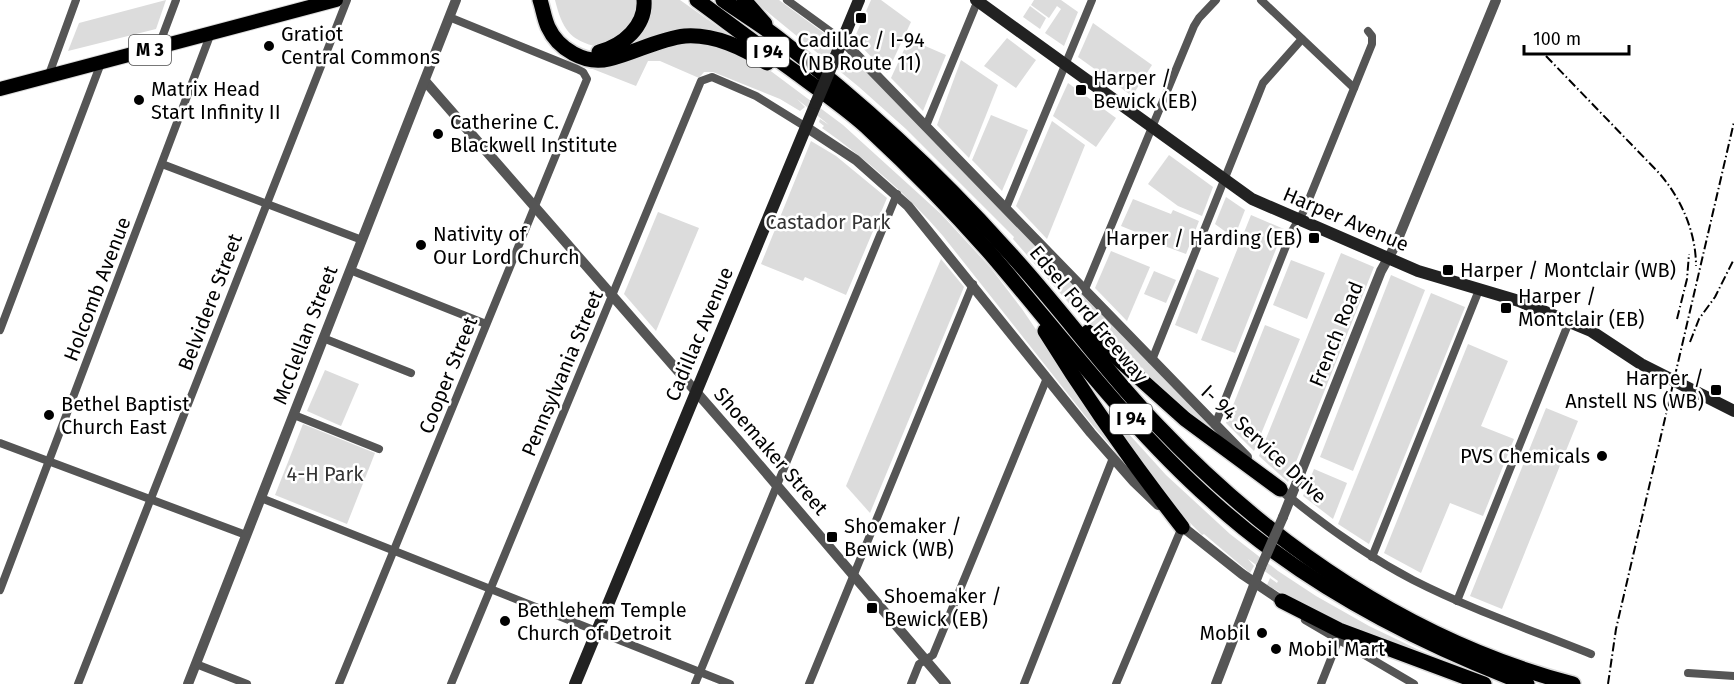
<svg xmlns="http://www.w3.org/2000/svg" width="1734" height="684" viewBox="0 0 1734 684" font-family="'Fira Sans',sans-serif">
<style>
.green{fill:#dcdcdc}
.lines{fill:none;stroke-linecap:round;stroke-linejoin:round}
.primary-casing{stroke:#dbdbdb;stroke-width:16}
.motorway-casing{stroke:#dbdbdb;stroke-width:18}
.minor{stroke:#555;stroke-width:8}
.tertiary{stroke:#555;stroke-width:10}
.secondary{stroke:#222;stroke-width:12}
.primary{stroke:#000;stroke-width:14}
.motorway{stroke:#000;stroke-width:15}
.rail{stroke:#000;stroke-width:2;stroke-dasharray:9 3 1.5 3;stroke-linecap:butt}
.tertiary-bridge{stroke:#555;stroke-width:10}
.secondary-bridge{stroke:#222;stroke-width:12}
.poi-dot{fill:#000;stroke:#fff;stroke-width:2}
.labels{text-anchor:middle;stroke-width:5;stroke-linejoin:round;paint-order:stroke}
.shield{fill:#fff;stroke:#4c4c4c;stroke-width:1.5}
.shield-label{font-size:18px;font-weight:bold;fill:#000}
.poi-label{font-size:20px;fill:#000;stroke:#fff;text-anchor:start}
.street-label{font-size:20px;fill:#000;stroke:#fff}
.park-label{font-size:20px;fill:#333;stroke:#fff}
</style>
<rect width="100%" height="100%" fill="#fff"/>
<!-- green -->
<g class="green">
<polygon points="166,0 156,29 68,51 79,23"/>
<path d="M555 0H641L633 27 599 47C569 41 562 28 555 0Z"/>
<polygon points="652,0 680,0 734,38 633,44 649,22"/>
<polygon points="753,0 779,0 832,39 830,42 822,37 854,63 846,56 849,51 1227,444 1191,417 1074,309 1013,239 1014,237 906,129 859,87"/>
<polygon points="871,0 881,0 911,22 887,73 854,39"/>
<polygon points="1034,0 1061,0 1078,12 1064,46 1045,33 1061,9 1057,6 1049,18 1031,5"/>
<polygon points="1030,6 1046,18 1040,29 1023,17"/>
<polygon points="1093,23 1152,65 1132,96 1078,57"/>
<polygon points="1007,38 1036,60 1016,88 984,66"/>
<polygon points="909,39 946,55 923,111 891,78"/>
<path d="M682 42 724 46 768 69 843 125 941 214 990 267 1022 309 1131 469 1094 427 943 236C907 194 867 160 822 128L824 126 819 122 820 119 829 125 797 99 805 107 800 111 780 99 713 72H704L699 78 660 61H648L636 86 580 64Z"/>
<polygon points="961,60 998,85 969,158 937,125"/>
<polygon points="1068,83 1116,118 1096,147 1053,116"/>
<polygon points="991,115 1028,130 1002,191 972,160"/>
<polygon points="1052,121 1085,145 1047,239 1016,206"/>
<polygon points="811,141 836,156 887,198 846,295 805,277 803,281 761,264"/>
<polygon points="1169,155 1213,187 1202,216 1178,206 1148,184"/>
<polygon points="1226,197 1245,210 1234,238 1215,224"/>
<polygon points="1133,199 1171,214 1173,210 1199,221 1186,254 1159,244 1160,242 1121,226"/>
<polygon points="658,212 699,228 656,331 624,294"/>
<polygon points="1251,215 1284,229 1235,353 1201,340"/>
<polygon points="1111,251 1150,267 1127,321 1095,288"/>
<polygon points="1341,253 1374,267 1288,482 1259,456"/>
<polygon points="941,259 964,287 870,513 846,486"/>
<polygon points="1291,260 1325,273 1307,319 1273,305"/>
<polygon points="1197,269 1219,278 1197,334 1175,325"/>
<polygon points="1154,271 1176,280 1166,303 1144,294"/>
<polygon points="1391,275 1425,290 1353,471 1320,457"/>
<polygon points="1431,293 1465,307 1369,544 1338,524"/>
<polygon points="1265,325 1300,339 1254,451 1226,423"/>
<polygon points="1468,344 1508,361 1481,426 1514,439 1483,516 1450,503 1421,573 1384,553"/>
<path d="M1075 368 1091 387 1089 390 1166 475 1230 534 1278 571 1316 596 1369 626 1485 682 1414 658 1385 646 1320 615 1267 585 1270 578 1277 583 1278 581 1248 559 1254 566 1250 573 1204 534 1202 535C1152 486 1113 427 1073 370Z"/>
<polygon points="325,370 359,384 341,426 307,411"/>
<polygon points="1546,408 1578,421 1502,609 1470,596"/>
<polygon points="303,424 375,453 347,524 275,495"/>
<polygon points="1314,469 1347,483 1333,519 1303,496"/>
</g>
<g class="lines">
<!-- primary casing -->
<g class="primary-casing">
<polyline id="primary" points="0,89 336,0"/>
</g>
<!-- motorway casing -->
<g class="motorway-casing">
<g id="motorway">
<path d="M540 0C543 9 544 18 548 27 558 49 585 65 609 59 635 53 658 39 685 36 715 34 743 48 767 63"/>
<path d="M697 0C731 25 764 50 798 74 823 93 849 110 871 131 912 169 953 211 990 253 1062 337 1129 427 1212 501 1302 583 1413 641 1527 684"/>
<path d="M723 0C741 13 760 24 778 38 860 101 937 172 1006 249 1059 306 1104 370 1158 426 1271 545 1412 642 1573 684"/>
<polyline points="744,0 765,24"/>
<path d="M599 52C623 46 646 26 644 0"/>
<path d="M1045 331C1087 399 1133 464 1182 527"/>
<polyline points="1088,332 1185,419 1280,489"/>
<polyline points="1282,601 1339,630 1484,684"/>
</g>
</g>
<!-- minor -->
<g class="minor">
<polyline points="787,0 842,40"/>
<polyline points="1261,0 1354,88"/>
<polyline points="158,48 176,0"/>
<polyline points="48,77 76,0"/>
<polyline points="926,126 978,0"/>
<polyline points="162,164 362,240"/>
<polyline points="1006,208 1092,0"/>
<polyline points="350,270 486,324"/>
<polyline points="1085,289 1194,26 1199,18 1216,0"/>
<polyline points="0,330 101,63"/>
<polyline points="323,338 411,373"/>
<polyline points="1152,360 1263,83 1302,39"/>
<polyline points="294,415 379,449"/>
<polyline points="1215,425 1292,231 1305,209 1372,44 1372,36 1368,31"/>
<polyline points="0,443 246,535"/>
<polyline points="261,498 730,684"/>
<path d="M1291 498C1329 529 1369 557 1413 580 1470 609 1531 630 1591 654"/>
<polyline points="1372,557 1479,290"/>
<polyline points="0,590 211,33"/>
<polyline points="1457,601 1569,322"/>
<polyline points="1305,620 1414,684"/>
<polyline points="196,664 247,684"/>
<polyline points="1688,673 1734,676"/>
<polyline points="78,684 347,0"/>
<polyline points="339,684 587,79 583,72 577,69 449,17"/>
<polyline points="451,684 701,81 712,77 756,96 806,127"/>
<polyline points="695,684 897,194"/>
<polyline points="809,684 973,284"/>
<polyline points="911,684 919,664 933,655 1047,378"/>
<polyline points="1024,684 1113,458"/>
<polyline points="1116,684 1182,527"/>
<polyline points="1321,684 1338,641"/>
</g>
<!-- tertiary -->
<g class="tertiary">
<polyline points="842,40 1247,457"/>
<polyline points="425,81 739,441 946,684"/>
<polyline points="806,127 856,160 908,206 1091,433 1134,482 1158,505"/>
<polyline points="1276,485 1291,498"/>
<polyline points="1283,517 1381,271 1395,246 1496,0"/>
<polyline points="1179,524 1242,574 1282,601"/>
<polyline points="188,684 456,0"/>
<polyline points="1216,684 1261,567"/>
</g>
<!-- secondary -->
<g class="secondary">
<polyline points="976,0 1252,199 1418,271 1519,301 1591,331 1641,364 1734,411"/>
<polyline points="832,65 859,0"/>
<polyline points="575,684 816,103"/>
</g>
<!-- primary -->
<use href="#primary" class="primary"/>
<!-- motorway -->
<use href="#motorway" class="motorway"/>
<!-- rail -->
<g class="rail">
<path d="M1546 56 1659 173C1681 198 1696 232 1696 266"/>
<polyline points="1677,319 1687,279 1689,254"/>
<polyline points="1690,342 1699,319 1715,297 1734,259"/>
<polyline points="1608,684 1616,629 1734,122"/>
</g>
<!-- tertiary-bridge -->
<polyline class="tertiary-bridge" points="1261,567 1283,517"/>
<!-- secondary-bridge -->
<polyline class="secondary-bridge" points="816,103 832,65"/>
</g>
<!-- markers -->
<g class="poi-dot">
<rect x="855" y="12" width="12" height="12" rx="3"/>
<circle cx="269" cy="46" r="6"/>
<rect x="1075" y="84" width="12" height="12" rx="3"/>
<circle cx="139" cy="100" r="6"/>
<circle cx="438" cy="134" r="6"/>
<rect x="1308" y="232" width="12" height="12" rx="3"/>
<circle cx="421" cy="245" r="6"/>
<rect x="1442" y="264" width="12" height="12" rx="3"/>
<rect x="1500" y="302" width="12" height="12" rx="3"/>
<rect x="1710" y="384" width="12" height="12" rx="3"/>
<circle cx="49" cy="415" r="6"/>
<circle cx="1602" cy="456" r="6"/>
<rect x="826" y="531" width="12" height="12" rx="3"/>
<rect x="866" y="602" width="12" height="12" rx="3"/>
<circle cx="505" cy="621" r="6"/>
<circle cx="1262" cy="633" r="6"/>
<circle cx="1276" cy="649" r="6"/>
</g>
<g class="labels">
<!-- shield labels -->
<g class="shield">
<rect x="129" y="35" width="42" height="30" rx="4.5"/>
<rect x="747" y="37" width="42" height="30" rx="4.5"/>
<rect x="1110" y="404" width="42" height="30" rx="4.5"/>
</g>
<g class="shield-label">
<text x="150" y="56">M 3</text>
<text x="768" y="58">I 94</text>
<text x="1131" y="425">I 94</text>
</g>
<!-- poi labels -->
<g class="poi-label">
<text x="281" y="41">Gratiot<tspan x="281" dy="23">Central Commons</tspan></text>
<text x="861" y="47" text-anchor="middle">Cadillac / I-94<tspan x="861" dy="23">(NB Route 11)</tspan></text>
<text x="1093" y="85">Harper /<tspan x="1093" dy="23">Bewick (EB)</tspan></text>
<text x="151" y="96">Matrix Head<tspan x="151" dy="23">Start Infinity II</tspan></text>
<text x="450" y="129">Catherine C.<tspan x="450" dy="23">Blackwell Institute</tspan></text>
<text x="433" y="241">Nativity of<tspan x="433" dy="23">Our Lord Church</tspan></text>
<text x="1302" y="245" text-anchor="end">Harper / Harding (EB)</text>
<text x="1460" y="277">Harper / Montclair (WB)</text>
<text x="1518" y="303">Harper /<tspan x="1518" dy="23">Montclair (EB)</tspan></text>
<text x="1704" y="385" text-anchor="end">Harper /<tspan x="1704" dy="23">Anstell NS (WB)</tspan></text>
<text x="61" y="411">Bethel Baptist<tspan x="61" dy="23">Church East</tspan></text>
<text x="1590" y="463" text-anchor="end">PVS Chemicals</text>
<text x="844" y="533">Shoemaker /<tspan x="844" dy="23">Bewick (WB)</tspan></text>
<text x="884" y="603">Shoemaker /<tspan x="884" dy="23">Bewick (EB)</tspan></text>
<text x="517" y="617">Bethlehem Temple<tspan x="517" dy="23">Church of Detroit</tspan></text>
<text x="1250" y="640" text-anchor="end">Mobil</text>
<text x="1288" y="656">Mobil Mart</text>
</g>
<!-- street labels -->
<g class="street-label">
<text transform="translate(1346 219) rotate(23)" y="7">Harper Avenue</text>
<text transform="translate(97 289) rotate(-69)" y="7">Holcomb Avenue</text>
<text transform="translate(210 302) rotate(-69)" y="7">Belvidere Street</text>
<text transform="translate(1089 314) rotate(50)" y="7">Edsel Ford Freeway</text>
<text transform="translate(699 334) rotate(-67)" y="7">Cadillac Avenue</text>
<text transform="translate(1336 334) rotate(-68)" y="7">French Road</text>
<text transform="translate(305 335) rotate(-69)" y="7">McClellan Street</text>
<text transform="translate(562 373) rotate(-67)" y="7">Pennsylvania Street</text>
<text transform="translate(448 375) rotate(-68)" y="7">Cooper Street</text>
<text transform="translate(1264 444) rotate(43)" y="7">I- 94 Service Drive</text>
<text transform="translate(771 451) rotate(49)" y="7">Shoemaker Street</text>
</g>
<!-- park labels -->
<g class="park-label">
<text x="828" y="229">Castador Park</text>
<text x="325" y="481">4-H Park</text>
</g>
</g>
<!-- scale -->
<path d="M1524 45v9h105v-9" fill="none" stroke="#000000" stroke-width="3"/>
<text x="1533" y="45" font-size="18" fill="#000000" stroke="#ffffff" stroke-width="4.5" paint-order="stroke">100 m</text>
</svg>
